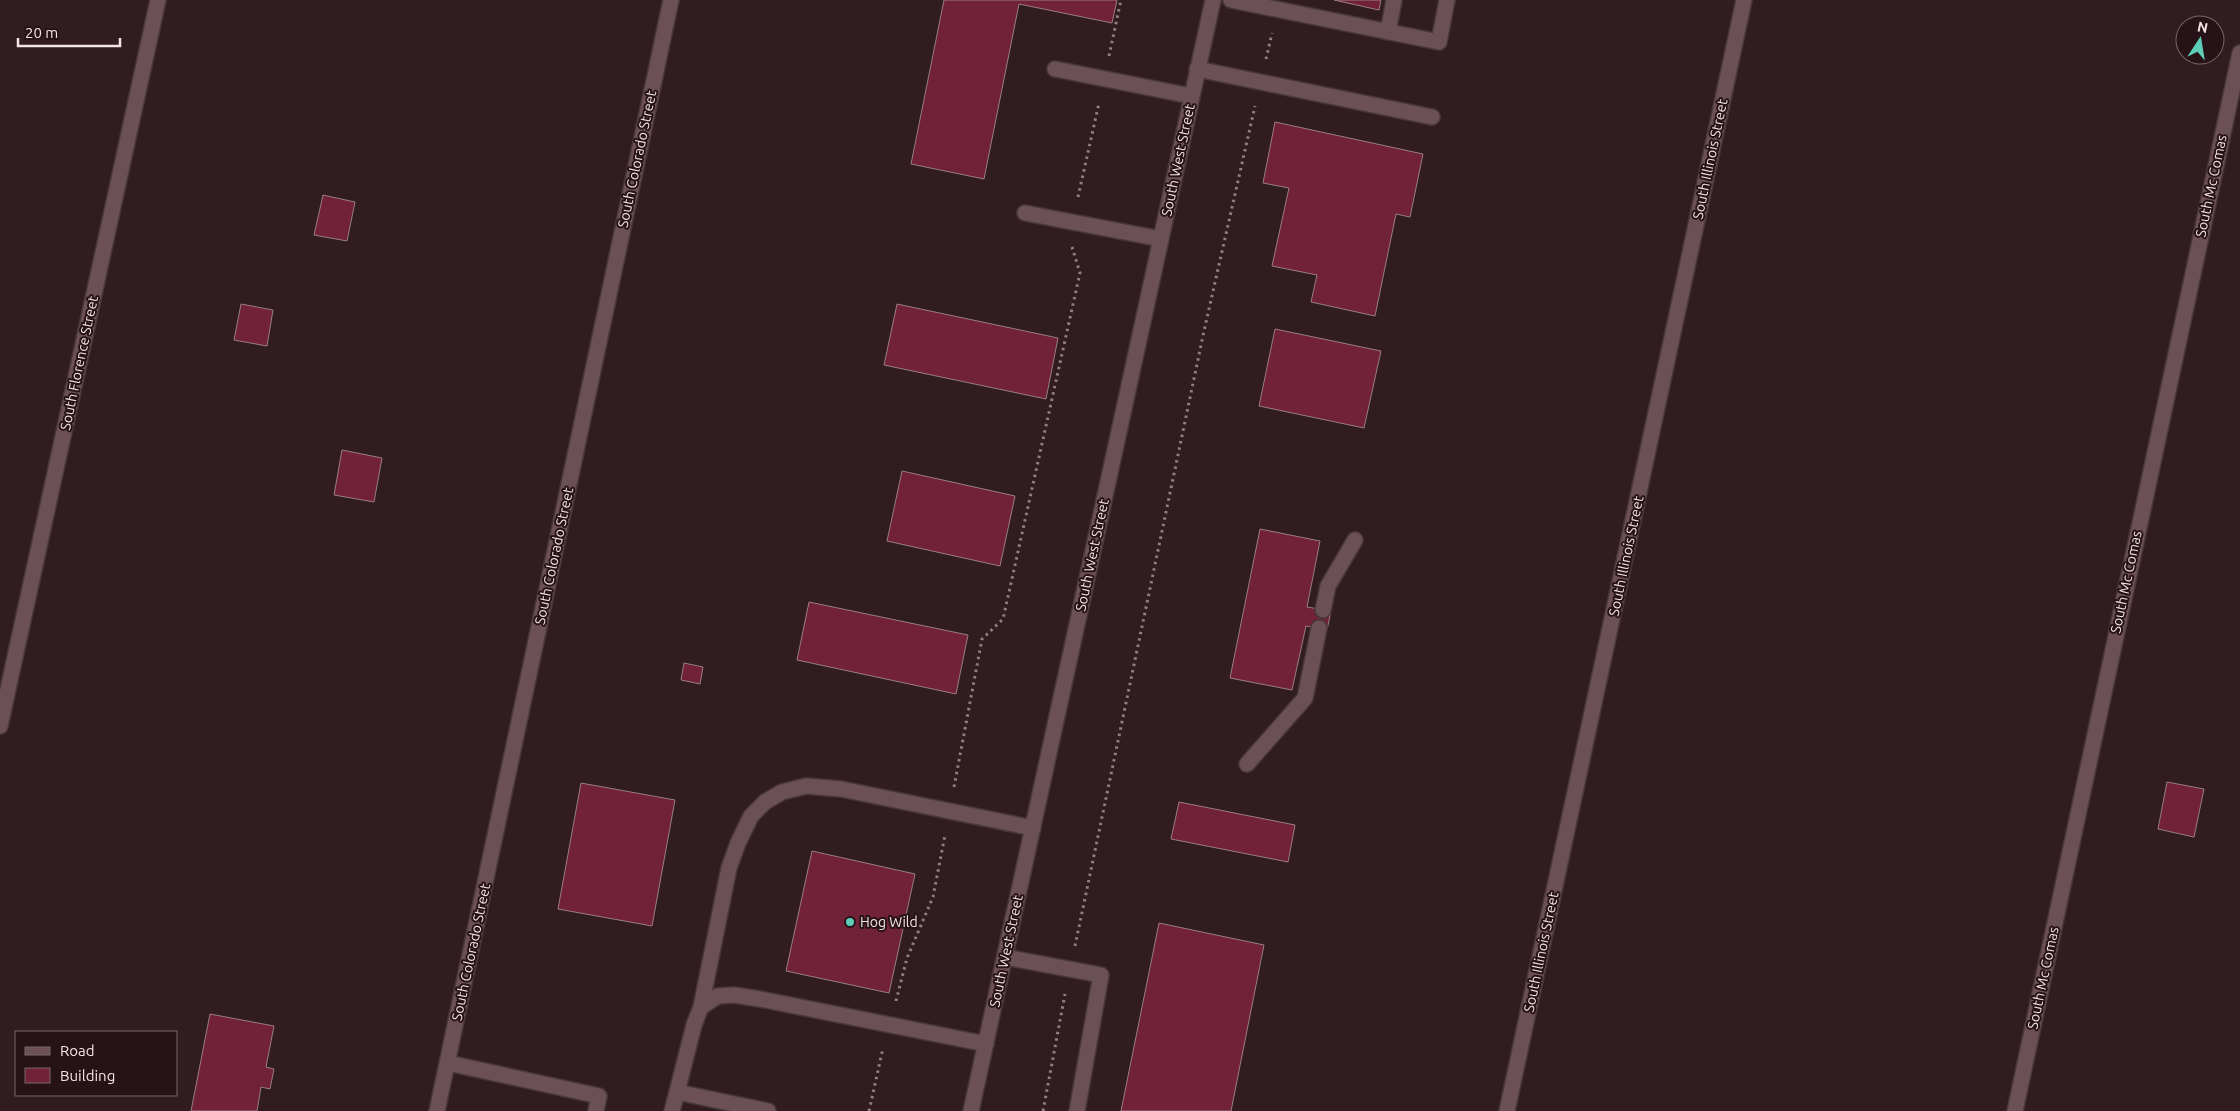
<svg xmlns="http://www.w3.org/2000/svg" width="2240" height="1111" viewBox="0 0 2240 1111" font-family="Ubuntu,sans-serif">
<style>
.building{fill:#712239;stroke:#997e83}
.lines{fill:none;stroke-linecap:round;stroke-linejoin:round}
.lane-casing{stroke:#48373a;stroke-width:18}
.street-casing{stroke:#48373a;stroke-width:18}
.secondary-casing{stroke:#48373a;stroke-width:18}
.path{stroke:#917f82;stroke-width:3;stroke-dasharray:2.5 4;stroke-linecap:butt}
.lane{stroke:#6b5156;stroke-width:15}
.street{stroke:#6b5156;stroke-width:15}
.secondary{stroke:#6b5156;stroke-width:15}
.poi-dot{fill:#5eceb8;stroke:#271317;stroke-width:2}
.labels{text-anchor:middle;stroke-width:4;stroke-linejoin:round;paint-order:stroke}
.street-label{font-size:14px;fill:#f3e4e6;stroke:#271317}
.poi-label{font-size:14px;fill:#f3e4e6;stroke:#271317;text-anchor:start}
</style>
<rect width="100%" height="100%" fill="#311c20"/>
<!-- building -->
<g class="building">
<polygon points="944,0 1117,0 1112,23 1019,4 984,179 911,164"/>
<polygon points="1334,0 1381,0 1379,10"/>
<polygon points="1275,122 1423,154 1410,217 1396,214 1375,316 1311,302 1317,275 1272,266 1289,188 1263,183"/>
<polygon points="323,195 355,202 347,241 314,235"/>
<polygon points="241,304 273,310 267,346 234,340"/>
<polygon points="897,304 1058,338 1046,399 884,365"/>
<polygon points="1275,329 1381,351 1364,428 1259,406"/>
<polygon points="342,450 382,458 374,502 334,495"/>
<polygon points="902,471 1015,496 1000,566 887,541"/>
<polygon points="1260,529 1320,541 1307,607 1331,611 1327,630 1306,626 1292,690 1230,678"/>
<polygon points="809,602 968,635 956,694 797,660"/>
<polygon points="684,663 703,667 700,684 681,680"/>
<polygon points="2167,782 2204,789 2194,837 2158,829"/>
<polygon points="581,783 675,800 652,926 558,909"/>
<polygon points="1179,802 1295,825 1288,862 1171,839"/>
<polygon points="812,851 915,874 889,993 786,971"/>
<polygon points="1159,923 1264,945 1231,1111 1121,1111"/>
<polygon points="210,1014 274,1026 266,1067 274,1069 270,1089 261,1087 257,1111 191,1111"/>
</g>
<g class="lines">
<!-- lane casing -->
<g class="lane-casing">
<g id="lane">
<polyline points="1231,0 1439,42 1447,0"/>
<polyline points="1388,32 1394,0"/>
<polyline points="1055,69 1191,96"/>
<polyline points="1197,69 1432,117"/>
<polyline points="1025,213 1161,239"/>
<polyline points="1323,610 1328,586 1355,540"/>
<polyline points="1247,764 1305,698 1319,628"/>
<polyline points="1005,957 1101,975 1077,1111"/>
<polyline points="701,1007 729,868 738,843 751,816 765,802 782,792 806,786 841,789 1033,828"/>
<polyline points="448,1063 599,1096 596,1111"/>
<polyline points="677,1092 694,1025 701,1007 718,996 734,995 760,999 986,1044"/>
<polyline points="672,1111 677,1092 768,1111"/>
</g>
</g>
<!-- street casing -->
<g class="street-casing">
<g id="street">
<polyline points="0,726 158,0"/>
<polyline points="437,1111 671,0"/>
<polyline points="1507,1111 1744,0"/>
<polyline points="2015,1111 2240,53"/>
</g>
</g>
<!-- secondary casing -->
<g class="secondary-casing">
<polyline id="secondary" points="971,1111 1213,0"/>
</g>
<!-- path -->
<g class="path">
<polyline points="1109,56 1121,0"/>
<polyline points="1266,59 1272,33"/>
<polyline points="1078,197 1099,103"/>
<polyline points="954,787 982,639 1003,619 1080,273 1072,247"/>
<polyline points="1075,946 1204,331 1255,106"/>
<polyline points="896,1001 907,958 933,897 945,835"/>
<polyline points="869,1111 883,1048"/>
<polyline points="1043,1111 1065,994"/>
</g>
<!-- lane -->
<use href="#lane" class="lane"/>
<!-- street -->
<use href="#street" class="street"/>
<!-- secondary -->
<use href="#secondary" class="secondary"/>
</g>
<!-- markers -->
<circle class="poi-dot" cx="850" cy="922" r="5"/>
<g class="labels">
<!-- street labels -->
<g class="street-label">
<text transform="translate(637 159) rotate(-78)" y="5">South Colorado Street</text>
<text transform="translate(1710 159) rotate(-78)" y="5">South Illinois Street</text>
<text transform="translate(1178 160) rotate(-78)" y="5">South West Street</text>
<text transform="translate(2211 186) rotate(-78)" y="5">South Mc Comas</text>
<text transform="translate(79 363) rotate(-78)" y="5">South Florence Street</text>
<text transform="translate(1092 555) rotate(-78)" y="5">South West Street</text>
<text transform="translate(554 556) rotate(-78)" y="5">South Colorado Street</text>
<text transform="translate(1626 556) rotate(-78)" y="5">South Illinois Street</text>
<text transform="translate(2126 582) rotate(-78)" y="5">South Mc Comas</text>
<text transform="translate(1006 951) rotate(-78)" y="5">South West Street</text>
<text transform="translate(471 952) rotate(-78)" y="5">South Colorado Street</text>
<text transform="translate(1541 952) rotate(-78)" y="5">South Illinois Street</text>
<text transform="translate(2043 978) rotate(-78)" y="5">South Mc Comas</text>
</g>
<!-- poi labels -->
<g class="poi-label">
<text x="860" y="927">Hog Wild</text>
</g>
</g>
<!-- legend -->
<rect x="15" y="1031" width="162" height="65" fill="#271317" stroke="#79676a"/>
<rect x="25" y="1047" width="25" height="8" fill="#6b5156" stroke="#79676a"/>
<text x="60" y="1056" font-size="15" fill="#f3e4e6">Road</text>
<rect x="25" y="1068" width="25" height="15" fill="#712239" stroke="#79676a"/>
<text x="60" y="1081" font-size="15" fill="#f3e4e6">Building</text>
<!-- north arrow -->
<g transform="translate(2200 40) rotate(12)"><circle r="24" fill="#271317" stroke="#79676a"/>
<path d="M0-4L9 19L0 12L-9 19Z" fill="#5eceb8"/>
<text y="-8" font-size="14" font-weight="bold" text-anchor="middle" fill="#f3e4e6">N</text>
</g>
<!-- scale -->
<path d="M18 38v8h102v-8" fill="none" stroke="#f3e4e6" stroke-width="2.5"/>
<text x="25" y="38" font-size="15" fill="#f3e4e6" stroke="#271317" stroke-width="4" paint-order="stroke">20 m</text>
</svg>
